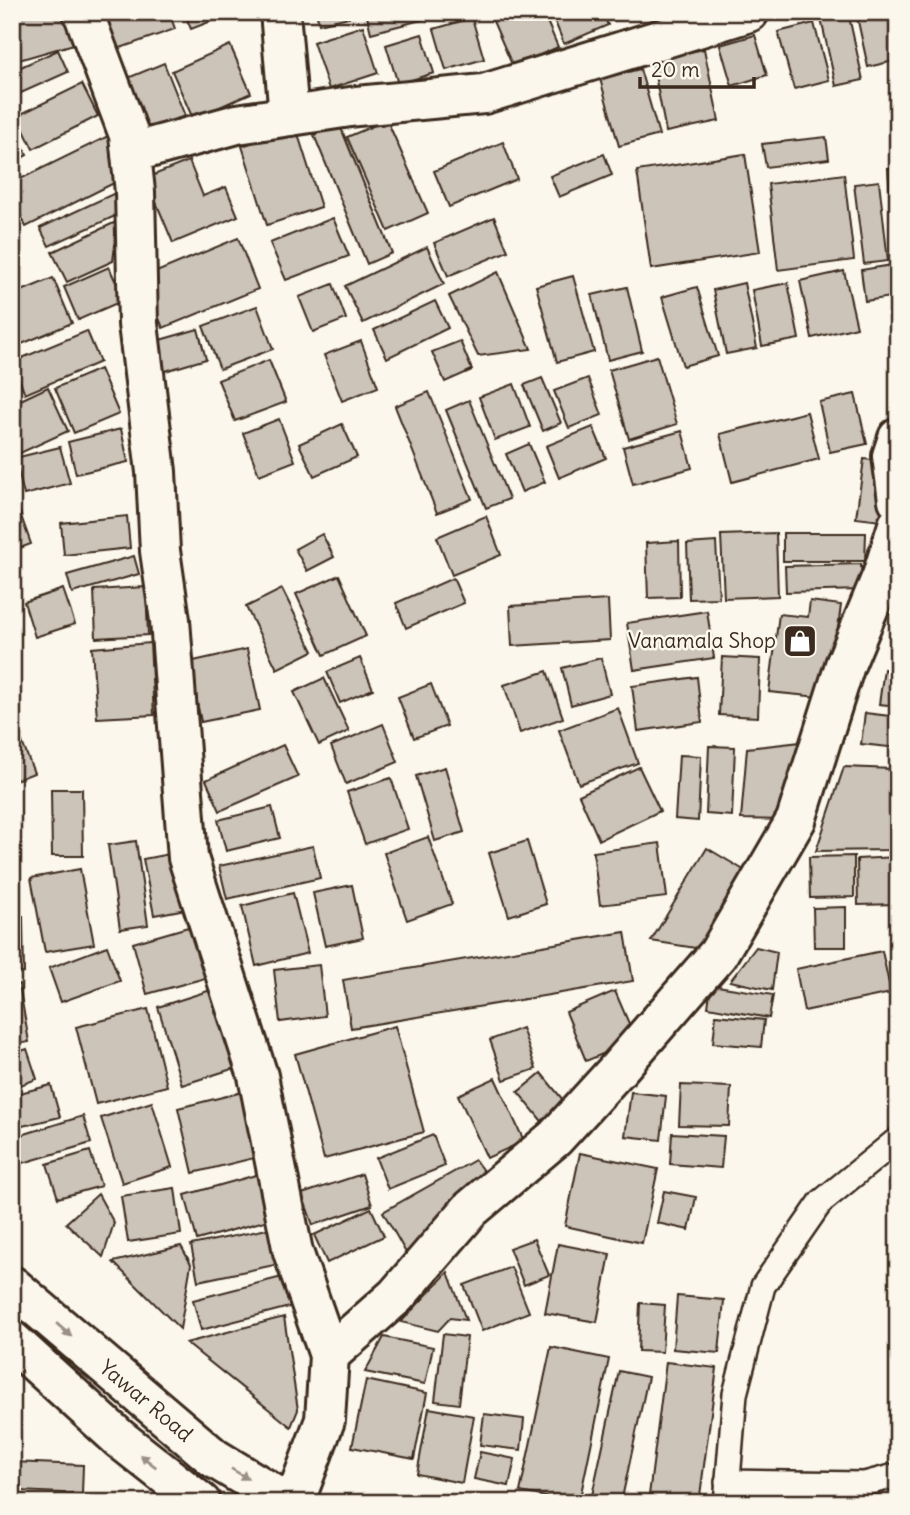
<svg xmlns="http://www.w3.org/2000/svg" width="910" height="1515" viewBox="0 0 910 1515" font-family="Delius,sans-serif">
<style>
.building{fill:#ccc4b9;stroke:#3b2a1e;stroke-width:2}
.lines{fill:none;stroke-linecap:round;stroke-linejoin:round}
.lane-casing{stroke:#3b2a1e;stroke-width:28}
.street-casing{stroke:#3b2a1e;stroke-width:44}
.highway-casing{stroke:#3b2a1e;stroke-width:44}
.lane{stroke:#fbf7ec;stroke-width:23}
.street{stroke:#fbf7ec;stroke-width:38}
.highway{stroke:#fbf7ec;stroke-width:38}
.oneway{fill:#9b9085}
.labels{text-anchor:middle;stroke-width:5;stroke-linejoin:round;paint-order:stroke}
.poi-label{font-size:21px;fill:#3b2a1e;stroke:#fbf7ec;text-anchor:end}
.street-label{font-size:21px;fill:#3b2a1e;stroke:#fbf7ec}
</style>
<rect width="100%" height="100%" fill="#fbf7ec"/>
<filter id="ink" filterUnits="userSpaceOnUse"><feTurbulence type="fractalNoise" baseFrequency=".0143" numOctaves="2"/><feDisplacementMap in="SourceGraphic" scale="14" xChannelSelector="R" yChannelSelector="G"/><feConvolveMatrix kernelMatrix="1 2 1 2 8 2 1 2 1" color-interpolation-filters="sRGB"/></filter>
<g filter="url(#ink)">
<!-- building -->
<g class="building">
<polygon points="26,12 64,12 74,44 12,62 12,17"/>
<polygon points="95,12 169,12 175,29 109,52"/>
<polygon points="184,12 224,12 225,16 191,29"/>
<polygon points="316,12 348,12 349,17 319,24"/>
<polygon points="366,12 452,12 371,33"/>
<polygon points="489,12 543,12 558,47 513,67"/>
<polygon points="551,12 602,12 608,25 564,44"/>
<polygon points="613,12 638,12 616,20"/>
<polygon points="848,12 863,80 836,86 821,19"/>
<polygon points="856,12 898,12 898,60 868,67"/>
<polygon points="472,18 484,59 446,70 434,29"/>
<polygon points="814,23 829,80 794,89 778,32"/>
<polygon points="363,26 378,73 329,89 313,42"/>
<polygon points="422,34 434,73 398,84 386,45"/>
<polygon points="755,35 767,75 732,86 720,45"/>
<polygon points="230,45 251,93 193,119 172,71"/>
<polygon points="704,49 719,121 666,132 652,60"/>
<polygon points="58,50 68,72 12,97 12,71"/>
<polygon points="164,63 185,116 144,132 123,80"/>
<polygon points="640,69 659,135 619,146 600,79"/>
<polygon points="82,84 98,116 33,149 17,116"/>
<polygon points="387,120 428,213 388,231 347,137"/>
<polygon points="339,123 392,253 367,264 314,135"/>
<polygon points="12,125 27,155 12,163"/>
<polygon points="296,128 321,207 267,225 242,146"/>
<polygon points="108,136 128,176 26,227 12,198 12,183"/>
<polygon points="826,137 829,159 766,167 762,144"/>
<polygon points="503,142 517,179 449,207 434,171"/>
<polygon points="604,154 612,175 559,197 550,176"/>
<polygon points="745,154 760,252 651,269 637,171"/>
<polygon points="189,161 203,196 226,187 238,216 173,243 146,178"/>
<polygon points="898,167 898,249 894,249 888,168"/>
<polygon points="844,174 854,260 778,270 768,184"/>
<polygon points="879,181 888,261 864,264 854,184"/>
<polygon points="115,193 124,212 49,246 40,228"/>
<polygon points="494,217 508,251 448,276 434,243"/>
<polygon points="333,218 349,256 286,280 270,243"/>
<polygon points="118,221 113,261 67,282 52,252"/>
<polygon points="238,238 258,289 163,328 142,278"/>
<polygon points="427,247 444,284 363,323 345,286"/>
<polygon points="898,264 898,296 865,301 861,270"/>
<polygon points="109,267 124,300 78,320 64,287"/>
<polygon points="844,271 857,327 812,338 800,281"/>
<polygon points="498,272 531,349 478,356 449,296"/>
<polygon points="573,276 594,352 557,362 536,286"/>
<polygon points="53,278 72,323 12,348 12,295"/>
<polygon points="744,283 757,348 726,354 713,290"/>
<polygon points="788,283 799,339 762,346 752,290"/>
<polygon points="333,284 346,319 313,332 299,297"/>
<polygon points="627,287 642,351 608,360 592,295"/>
<polygon points="697,287 718,356 683,366 662,297"/>
<polygon points="435,301 448,328 387,358 374,330"/>
<polygon points="257,306 273,349 220,369 203,326"/>
<polygon points="198,329 206,359 155,374 146,344"/>
<polygon points="87,331 100,362 25,394 12,362"/>
<polygon points="361,341 378,387 342,401 324,355"/>
<polygon points="460,341 472,370 445,382 432,352"/>
<polygon points="657,356 677,424 629,439 609,370"/>
<polygon points="269,360 286,402 235,421 218,380"/>
<polygon points="100,369 119,414 74,433 55,388"/>
<polygon points="542,378 561,423 543,431 524,385"/>
<polygon points="588,378 602,415 569,428 554,391"/>
<polygon points="514,384 530,427 495,440 479,397"/>
<polygon points="48,387 68,431 18,454 12,442 12,404"/>
<polygon points="429,392 472,499 437,513 395,406"/>
<polygon points="855,394 867,444 830,452 819,402"/>
<polygon points="469,400 509,499 486,508 446,410"/>
<polygon points="807,412 819,459 732,482 720,434"/>
<polygon points="279,419 295,461 259,475 243,433"/>
<polygon points="342,424 357,457 314,476 299,444"/>
<polygon points="593,427 606,458 559,478 546,446"/>
<polygon points="121,429 128,462 76,474 68,442"/>
<polygon points="682,431 692,468 633,484 623,447"/>
<polygon points="529,444 545,482 522,492 506,454"/>
<polygon points="60,447 70,483 24,495 15,458"/>
<polygon points="864,459 889,462 881,521 856,518"/>
<polygon points="12,491 31,544 12,551"/>
<polygon points="127,516 130,548 64,555 61,523"/>
<polygon points="486,516 501,555 452,575 437,537"/>
<polygon points="776,533 778,596 724,598 721,535"/>
<polygon points="783,533 866,533 865,561 783,561"/>
<polygon points="322,534 334,557 307,571 295,549"/>
<polygon points="679,541 680,597 648,598 646,543"/>
<polygon points="716,542 719,598 689,599 687,544"/>
<polygon points="134,556 139,574 72,593 67,575"/>
<polygon points="861,564 862,590 786,592 785,566"/>
<polygon points="339,575 366,636 324,655 296,594"/>
<polygon points="453,578 464,603 406,628 396,603"/>
<polygon points="146,587 148,635 96,638 94,590"/>
<polygon points="63,589 75,624 35,637 24,602"/>
<polygon points="282,589 313,651 277,669 246,607"/>
<polygon points="608,600 610,640 512,646 510,606"/>
<polygon points="810,601 841,605 829,698 769,692 779,614 808,617"/>
<polygon points="707,611 714,658 634,670 627,623"/>
<polygon points="150,643 154,715 97,718 92,648"/>
<polygon points="247,649 260,710 201,722 189,662"/>
<polygon points="722,657 760,659 758,717 719,715"/>
<polygon points="360,658 373,689 340,703 327,672"/>
<polygon points="601,658 610,694 571,705 562,668"/>
<polygon points="884,669 898,671 898,706 879,704"/>
<polygon points="547,671 563,718 520,733 504,685"/>
<polygon points="697,677 702,722 638,731 632,686"/>
<polygon points="324,678 349,731 319,745 294,692"/>
<polygon points="431,684 447,726 414,738 398,697"/>
<polygon points="618,708 638,763 579,784 559,730"/>
<polygon points="865,713 898,717 898,748 861,744"/>
<polygon points="383,724 398,762 346,784 331,746"/>
<polygon points="20,737 34,773 16,780 12,770 12,740"/>
<polygon points="810,741 781,820 741,819 747,748"/>
<polygon points="283,745 298,777 220,811 206,780"/>
<polygon points="709,746 735,747 732,816 706,814"/>
<polygon points="679,755 701,756 698,821 675,819"/>
<polygon points="445,767 464,832 435,841 416,776"/>
<polygon points="639,767 660,811 599,840 579,795"/>
<polygon points="844,767 893,769 891,850 816,851"/>
<polygon points="391,778 408,829 365,844 347,792"/>
<polygon points="51,789 82,789 83,856 52,856"/>
<polygon points="272,807 280,838 226,851 218,820"/>
<polygon points="428,837 452,904 407,920 384,853"/>
<polygon points="136,841 148,925 120,929 108,845"/>
<polygon points="527,841 546,904 509,916 489,853"/>
<polygon points="660,843 667,897 600,905 593,852"/>
<polygon points="313,846 320,878 227,899 219,866"/>
<polygon points="707,848 752,875 708,950 651,941"/>
<polygon points="175,853 186,909 154,915 143,859"/>
<polygon points="854,856 854,897 810,898 809,857"/>
<polygon points="898,857 898,904 858,905 857,859"/>
<polygon points="80,869 94,944 45,952 31,878"/>
<polygon points="352,885 363,938 325,946 313,893"/>
<polygon points="293,893 308,953 256,966 242,906"/>
<polygon points="846,907 846,947 814,947 813,908"/>
<polygon points="12,916 23,916 24,973 12,974"/>
<polygon points="195,925 209,977 147,994 133,943"/>
<polygon points="625,932 633,981 351,1028 343,980"/>
<polygon points="107,946 120,981 61,1002 49,968"/>
<polygon points="756,947 777,952 772,990 730,981"/>
<polygon points="882,951 891,993 804,1011 796,969"/>
<polygon points="319,965 325,1016 280,1022 274,970"/>
<polygon points="19,984 29,1042 12,1045 12,986"/>
<polygon points="711,985 773,995 769,1018 708,1007"/>
<polygon points="214,989 238,1067 182,1085 158,1007"/>
<polygon points="615,991 636,1040 586,1061 566,1012"/>
<polygon points="148,1009 167,1086 96,1104 76,1027"/>
<polygon points="716,1015 764,1020 761,1047 713,1043"/>
<polygon points="395,1026 424,1132 324,1159 295,1054"/>
<polygon points="522,1028 536,1069 504,1080 490,1040"/>
<polygon points="27,1049 37,1079 12,1088 12,1054"/>
<polygon points="541,1073 568,1106 545,1125 518,1092"/>
<polygon points="495,1078 524,1141 487,1158 458,1095"/>
<polygon points="51,1085 60,1117 14,1128 12,1095"/>
<polygon points="681,1085 731,1087 729,1126 679,1125"/>
<polygon points="251,1090 266,1155 193,1173 178,1108"/>
<polygon points="631,1092 666,1096 661,1140 625,1136"/>
<polygon points="152,1102 172,1167 122,1183 101,1118"/>
<polygon points="83,1116 91,1143 23,1163 15,1137"/>
<polygon points="672,1133 724,1136 721,1168 670,1164"/>
<polygon points="433,1135 445,1166 388,1189 376,1158"/>
<polygon points="90,1151 101,1186 58,1198 47,1164"/>
<polygon points="580,1153 658,1169 642,1243 565,1226"/>
<polygon points="475,1160 490,1180 406,1253 383,1212"/>
<polygon points="263,1173 275,1218 197,1240 185,1195"/>
<polygon points="362,1174 372,1205 313,1225 302,1194"/>
<polygon points="175,1188 181,1234 128,1242 121,1196"/>
<polygon points="664,1191 696,1197 689,1230 657,1223"/>
<polygon points="98,1194 114,1223 103,1257 66,1223"/>
<polygon points="371,1208 384,1236 327,1263 314,1235"/>
<polygon points="272,1228 279,1264 198,1281 191,1245"/>
<polygon points="534,1239 549,1275 524,1285 509,1248"/>
<polygon points="558,1244 610,1254 597,1322 545,1313"/>
<polygon points="181,1246 191,1264 180,1329 113,1262"/>
<polygon points="511,1267 529,1312 482,1331 464,1285"/>
<polygon points="448,1272 466,1320 450,1318 438,1331 401,1322"/>
<polygon points="286,1276 293,1306 201,1330 193,1300"/>
<polygon points="677,1296 724,1300 719,1353 673,1349"/>
<polygon points="640,1303 665,1305 662,1352 638,1351"/>
<polygon points="284,1317 298,1410 291,1427 186,1343"/>
<polygon points="443,1334 467,1337 459,1404 435,1401"/>
<polygon points="384,1337 433,1347 425,1384 365,1372"/>
<polygon points="551,1347 609,1359 579,1503 520,1492"/>
<polygon points="666,1362 717,1368 699,1503 648,1503"/>
<polygon points="619,1371 648,1377 621,1503 606,1503 591,1500"/>
<polygon points="366,1380 427,1393 414,1459 352,1447"/>
<polygon points="429,1408 474,1416 462,1483 417,1474"/>
<polygon points="484,1414 524,1419 521,1450 480,1445"/>
<polygon points="480,1452 515,1459 509,1486 474,1479"/>
<polygon points="12,1462 83,1465 82,1494 20,1491 19,1503 12,1503"/>
</g>
<g class="lines">
<!-- lane casing -->
<g class="lane-casing">
<g id="lane">
<polyline points="727,1482 864,1484 898,1475"/>
<polyline points="726,1503 735,1394 763,1286 821,1202 898,1139"/>
</g>
</g>
<!-- street casing -->
<g class="street-casing">
<g id="street">
<polyline points="83,12 129,135 135,192 138,324 156,472 160,551 170,620 188,858 258,1076 293,1252 329,1355 325,1420 294,1503"/>
<polyline points="280,12 289,116"/>
<polyline points="131,153 237,124 357,106 484,94 749,12"/>
<polyline points="898,438 892,456 898,500"/>
<polyline points="329,1355 396,1296 471,1209 555,1138 618,1069 718,954 796,820 845,665 882,576 898,525"/>
</g>
</g>
<!-- highway casing -->
<g class="highway-casing">
<g id="highway">
<polyline points="12,1286 214,1458 288,1503"/>
<polyline points="12,1341 120,1439 201,1503"/>
</g>
</g>
<!-- lane -->
<use href="#lane" class="lane"/>
<!-- street -->
<use href="#street" class="street"/>
<!-- highway -->
<use href="#highway" class="highway"/>
</g>
<!-- one-way arrows -->
<defs><path id="oneway-solid" d="M-6-.8H1V-3.2L6.5 0L1 3.2V.8H-6Z" transform="scale(1.75)"/></defs>
<g class="oneway">
<use href="#oneway-solid" transform="translate(64 1330) rotate(41)"/>
<use href="#oneway-solid" transform="translate(148 1461) rotate(-142)"/>
<use href="#oneway-solid" transform="translate(240 1474) rotate(31)"/>
</g>
</g>
<!-- icons -->
<defs>
<g id="shop-square" transform="scale(1.75)"><rect x="-9" y="-9" width="18" height="18" rx="4" fill="#3b2a1e" stroke="#fbf7ec"/><path d="M-5-2.5h2.3a2.7 3.5 0 0 1 5.4 0H5L5.5 6h-11ZM-1.5-2.5h3a1.5 2.3 0 0 0-3 0Z" fill="#fff"/></g>
</defs>
<g fill-rule="evenodd">
<use href="#shop-square" x="800" y="641"/>
</g>
<g class="labels">
<!-- poi labels -->
<g class="poi-label">
<text x="776" y="648">Vanamala Shop</text>
</g>
<!-- street labels -->
<g class="street-label">
<text transform="translate(146 1401) rotate(40)" y="7">Yawar Road</text>
</g>
</g>
<!-- margin -->
<rect width="910" height="1515" fill="none" stroke="#fbf7ec" stroke-width="42"/>
<rect x="21" y="21" width="868" height="1473" fill="none" stroke="#3b2a1e" stroke-width="2.5" filter="url(#ink)"/>
<!-- scale -->
<path d="M640 77v10h114v-10" fill="none" stroke="#3b2a1e" stroke-width="3.5"/>
<text x="651" y="77" font-size="21" fill="#3b2a1e" stroke="#fbf7ec" stroke-width="5" paint-order="stroke">20 m</text>
</svg>
